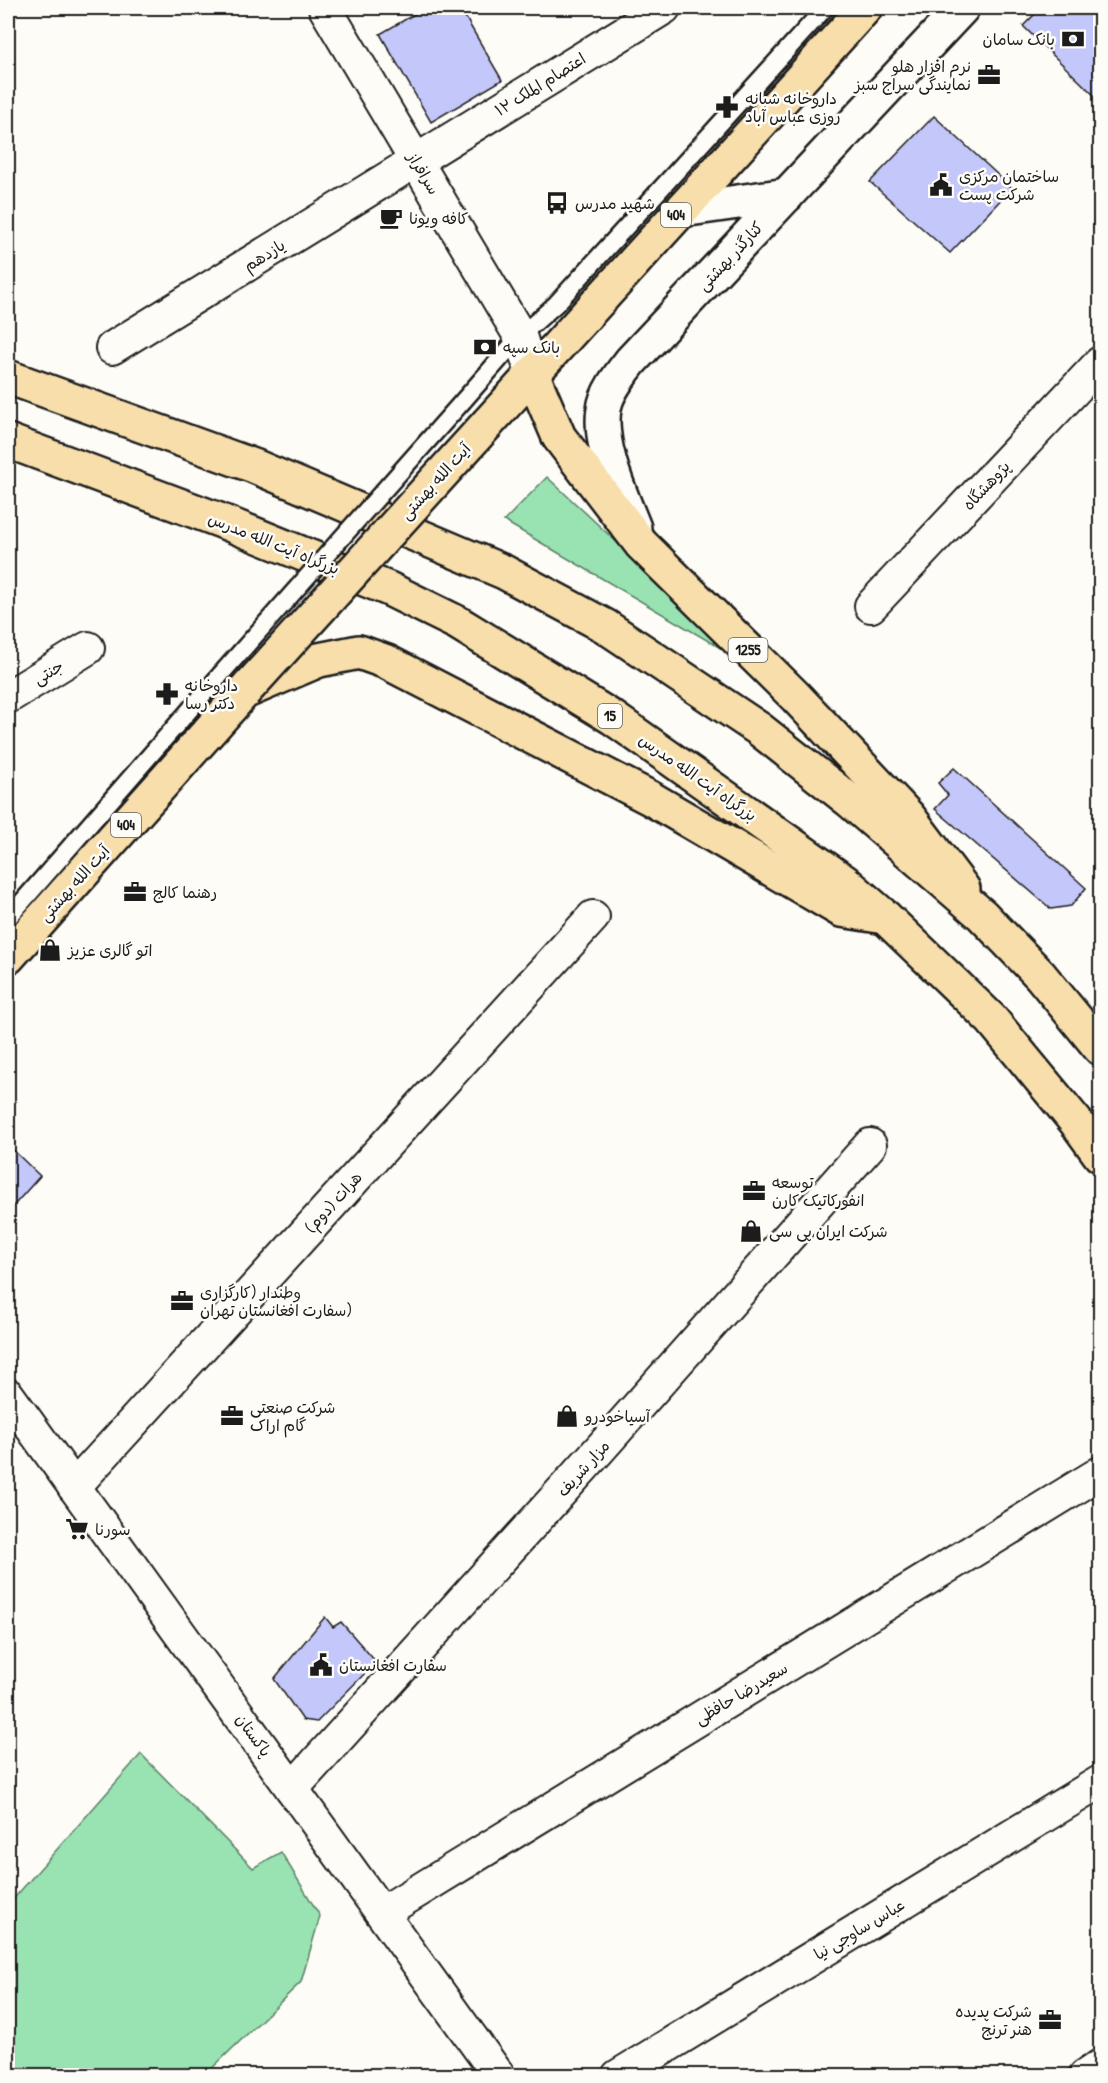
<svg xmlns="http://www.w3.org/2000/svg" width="1108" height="2083" viewBox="0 0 1108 2083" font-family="'Patrick Hand','Playpen Sans Arabic',sans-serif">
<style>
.green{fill:#99e2b1;stroke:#5a7f66;stroke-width:1.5}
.building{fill:#c4c7f9;stroke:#1c1c1c;stroke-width:1.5}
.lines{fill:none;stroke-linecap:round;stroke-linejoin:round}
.lane-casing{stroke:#1c1c1c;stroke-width:21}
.street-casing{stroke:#1c1c1c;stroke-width:36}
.secondary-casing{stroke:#1c1c1c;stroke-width:38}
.primary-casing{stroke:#1c1c1c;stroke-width:38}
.highway-casing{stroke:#1c1c1c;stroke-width:38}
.lane{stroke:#fdfcf7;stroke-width:16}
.street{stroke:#fdfcf7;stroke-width:32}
.secondary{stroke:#fdfcf7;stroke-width:33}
.primary{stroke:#f8deab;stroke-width:33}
.highway{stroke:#f8deab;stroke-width:33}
.lane-bridge-casing{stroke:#1c1c1c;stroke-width:21;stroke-linecap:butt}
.primary-bridge-casing{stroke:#1c1c1c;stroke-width:38;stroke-linecap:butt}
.lane-bridge{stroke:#fdfcf7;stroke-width:16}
.primary-bridge{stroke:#f8deab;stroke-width:33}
.labels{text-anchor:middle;stroke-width:5;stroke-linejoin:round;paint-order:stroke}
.shield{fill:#fdfcf7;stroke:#605f5e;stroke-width:1.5}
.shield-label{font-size:15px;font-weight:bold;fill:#1c1c1c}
.poi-label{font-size:16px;fill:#1c1c1c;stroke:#fdfcf7;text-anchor:start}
.street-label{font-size:16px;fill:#1c1c1c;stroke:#fdfcf7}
</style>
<rect width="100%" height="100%" fill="#fdfcf7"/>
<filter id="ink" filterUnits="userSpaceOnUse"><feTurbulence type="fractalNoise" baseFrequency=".0167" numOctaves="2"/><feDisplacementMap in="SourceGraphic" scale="12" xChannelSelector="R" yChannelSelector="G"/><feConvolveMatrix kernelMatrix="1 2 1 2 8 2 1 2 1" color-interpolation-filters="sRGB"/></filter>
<g filter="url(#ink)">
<!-- green -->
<g class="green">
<polygon points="547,477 730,648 722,649 504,521"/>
<polygon points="141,1754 253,1868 281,1852 320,1916 301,1982 205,2075 8,2075 8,1905"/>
</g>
<!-- building -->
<g class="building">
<polygon points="425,8 460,8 502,80 431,122 380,34"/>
<polygon points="1041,8 1101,8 1101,102 1023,26"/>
<polygon points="934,116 1012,188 950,253 870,182"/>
<polygon points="954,768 1086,888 1071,906 1051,909 935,809 948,795 938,783"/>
<polygon points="8,1145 40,1176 8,1212"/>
<polygon points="325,1617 333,1627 341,1622 376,1662 317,1722 303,1720 274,1679"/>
</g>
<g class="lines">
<!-- lane casing -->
<g class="lane-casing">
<g id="lane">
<polyline points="463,401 520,336 556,304 825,8"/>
<polyline points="8,918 221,674"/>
</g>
</g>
<!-- street casing -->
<g class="street-casing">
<g id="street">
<polyline points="325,8 520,336 532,374"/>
<polyline points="112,348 664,8"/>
<polyline points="871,606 1100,363"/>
<polyline points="8,697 88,648"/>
<polyline points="8,1395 499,2076"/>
<polyline points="74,1487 593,917"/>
<polyline points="292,1789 599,1450 870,1145"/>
<polyline points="382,1913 1100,1473"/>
<polyline points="618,2076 1100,1782"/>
<polyline points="1085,2076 1100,2066"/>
</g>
</g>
<!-- secondary casing -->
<g class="secondary-casing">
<g id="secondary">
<polyline points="682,210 787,195"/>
<path d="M634 528C621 495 598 445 604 409 606 392 621 374 631 361L962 8"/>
</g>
</g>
<!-- primary casing -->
<g class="primary-casing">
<g id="primary">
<polyline points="532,374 559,437 641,544 795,696 908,816 963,889"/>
<polyline points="488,423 865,8"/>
<polyline points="8,957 244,692 319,660 359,652 387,662 650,798 841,910 885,917"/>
</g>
</g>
<!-- highway casing -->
<g class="highway-casing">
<g id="highway">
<polyline points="8,377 254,466 504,572 605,626 759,729 849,800 982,915 1040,975 1100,1048"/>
<polyline points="8,441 219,520 389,589 458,623 613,718 845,882 885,917 991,1019 1076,1122 1100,1155"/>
</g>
</g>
<!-- lane -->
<use href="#lane" class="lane"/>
<!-- street -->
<use href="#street" class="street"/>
<!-- secondary -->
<use href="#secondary" class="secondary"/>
<!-- primary -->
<use href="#primary" class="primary"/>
<!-- highway -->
<use href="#highway" class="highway"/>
<!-- lane-bridge casing -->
<g class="lane-bridge-casing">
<polyline id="lane-bridge" points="221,674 463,401"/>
</g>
<!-- primary-bridge casing -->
<g class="primary-bridge-casing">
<polyline id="primary-bridge" points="244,692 488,423"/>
</g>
<!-- lane-bridge -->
<use href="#lane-bridge" class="lane-bridge"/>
<!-- primary-bridge -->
<use href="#primary-bridge" class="primary-bridge"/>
</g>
</g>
<!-- icons -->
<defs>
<g id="bank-bare" transform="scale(1.8)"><path d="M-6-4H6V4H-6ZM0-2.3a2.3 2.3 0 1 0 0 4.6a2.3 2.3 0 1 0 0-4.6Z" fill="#1c1c1c" stroke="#fdfcf7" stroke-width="2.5" paint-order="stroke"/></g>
<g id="office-bare" transform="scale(1.8)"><path d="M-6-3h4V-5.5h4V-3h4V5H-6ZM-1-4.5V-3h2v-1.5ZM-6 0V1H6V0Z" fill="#1c1c1c" stroke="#fdfcf7" stroke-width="2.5" paint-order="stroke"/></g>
<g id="pharmacy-bare" transform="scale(1.8)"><path d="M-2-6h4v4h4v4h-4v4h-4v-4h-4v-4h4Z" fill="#1c1c1c" stroke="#fdfcf7" stroke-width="2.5" paint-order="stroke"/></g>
<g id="civic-bare" transform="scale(1.8)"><path d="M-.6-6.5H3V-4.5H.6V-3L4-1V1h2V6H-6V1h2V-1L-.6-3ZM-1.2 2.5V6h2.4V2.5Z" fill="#1c1c1c" stroke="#fdfcf7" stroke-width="2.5" paint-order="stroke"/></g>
<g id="bus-bare" transform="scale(1.8)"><path d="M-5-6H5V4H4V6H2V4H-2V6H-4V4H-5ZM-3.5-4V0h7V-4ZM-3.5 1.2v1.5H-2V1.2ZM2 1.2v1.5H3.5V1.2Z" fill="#1c1c1c" stroke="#fdfcf7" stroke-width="2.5" paint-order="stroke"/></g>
<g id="cafe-bare" transform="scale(1.8)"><path d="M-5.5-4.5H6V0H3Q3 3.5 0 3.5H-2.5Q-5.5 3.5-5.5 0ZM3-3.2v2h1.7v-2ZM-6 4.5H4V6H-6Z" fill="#1c1c1c" stroke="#fdfcf7" stroke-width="2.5" paint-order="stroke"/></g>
<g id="shop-bare" transform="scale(1.8)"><path d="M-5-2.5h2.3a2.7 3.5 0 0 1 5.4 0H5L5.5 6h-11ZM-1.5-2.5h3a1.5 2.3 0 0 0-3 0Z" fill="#1c1c1c" stroke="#fdfcf7" stroke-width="2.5" paint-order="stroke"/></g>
<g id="supermarket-bare" transform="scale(1.8)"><path d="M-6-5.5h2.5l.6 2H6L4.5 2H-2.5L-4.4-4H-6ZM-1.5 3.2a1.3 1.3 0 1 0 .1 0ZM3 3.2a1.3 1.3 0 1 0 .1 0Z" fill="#1c1c1c" stroke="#fdfcf7" stroke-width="2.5" paint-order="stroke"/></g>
</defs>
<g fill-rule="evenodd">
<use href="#bank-bare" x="1073" y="39"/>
<use href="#office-bare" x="989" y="75"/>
<use href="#pharmacy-bare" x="727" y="107"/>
<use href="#civic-bare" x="941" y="185"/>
<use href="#bus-bare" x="557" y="203"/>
<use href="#cafe-bare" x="391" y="218"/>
<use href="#bank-bare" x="485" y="347"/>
<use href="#pharmacy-bare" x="167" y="694"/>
<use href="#office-bare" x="135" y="892"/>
<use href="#shop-bare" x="50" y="950"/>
<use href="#office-bare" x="754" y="1191"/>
<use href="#shop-bare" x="751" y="1231"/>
<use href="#office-bare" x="182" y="1301"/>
<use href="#office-bare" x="232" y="1416"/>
<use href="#shop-bare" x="567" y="1416"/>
<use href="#supermarket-bare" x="77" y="1529"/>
<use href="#civic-bare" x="321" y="1665"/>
<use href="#office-bare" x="1050" y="2020"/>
</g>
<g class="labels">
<!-- shield labels -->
<g class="shield">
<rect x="661" y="203" width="30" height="24" rx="4.5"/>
<rect x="728.5" y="638" width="39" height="24" rx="4.5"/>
<rect x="598" y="704" width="24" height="24" rx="4.5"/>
<rect x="111" y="813" width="30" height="24" rx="4.5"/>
</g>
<g class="shield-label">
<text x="676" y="220">404</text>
<text x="748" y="655">1255</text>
<text x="610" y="721">15</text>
<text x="126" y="830">404</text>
</g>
<!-- poi labels -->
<g class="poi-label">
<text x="1055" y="45" text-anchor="end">بانک سامان</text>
<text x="971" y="72" text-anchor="end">نرم افزار هلو<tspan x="971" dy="18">نمایندگی سراج‌ سبز</tspan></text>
<text x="745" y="104">داروخانه شبانه<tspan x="745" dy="18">روزی عباس آباد</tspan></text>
<text x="959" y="182">ساختمان مرکزی<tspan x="959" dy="18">شرکت پست</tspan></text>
<text x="575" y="209">شهید مدرس</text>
<text x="409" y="224">کافه ویونا</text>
<text x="503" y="353">بانک سپه</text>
<text x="185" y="691">داروخانه<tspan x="185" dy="18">دکتر رسا</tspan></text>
<text x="153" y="898">رهنما کالج</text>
<text x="68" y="956">اتو گالری عزیز</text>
<text x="772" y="1188">توسعه<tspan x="772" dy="18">انفورکاتیک کارن</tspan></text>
<text x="769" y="1237">شرکت ایران پی سی</text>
<text x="200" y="1298">وطندار (کارگزاری<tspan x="200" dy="18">سفارت افغانستان تهران)</tspan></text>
<text x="250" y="1413">شرکت صنعتی<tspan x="250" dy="18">گام اراک</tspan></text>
<text x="585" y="1422">آسیاخودرو</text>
<text x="95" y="1535">سورنا</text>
<text x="339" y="1671">سفارت افغانستان</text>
<text x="1032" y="2017" text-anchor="end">شرکت پدیده<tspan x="1032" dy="18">هنر ترنج</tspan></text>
</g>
<!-- street labels -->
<g class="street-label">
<text transform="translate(540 84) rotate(-32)" y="6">اعتصام الملک ۱۲</text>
<text transform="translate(424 173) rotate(59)" y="6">سرافراز</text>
<text transform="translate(264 255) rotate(-32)" y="6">یازدهم</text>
<text transform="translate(730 256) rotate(-47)" y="6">کنارگذر بهشتی</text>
<text transform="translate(435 481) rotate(-48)" y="6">آیت الله بهشتی</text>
<text transform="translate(986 485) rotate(-47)" y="6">پژوهشگاه</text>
<text transform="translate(274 543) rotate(22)" y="6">بزرگراه آیت الله مدرس</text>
<text transform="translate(48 672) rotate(-31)" y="6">جنتی</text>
<text transform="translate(698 777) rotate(35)" y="6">بزرگراه آیت الله مدرس</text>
<text transform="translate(74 883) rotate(-48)" y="6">آیت الله بهشتی</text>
<text transform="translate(333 1202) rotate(-48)" y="6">هرات (دوم)</text>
<text transform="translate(583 1468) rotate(-48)" y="6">مزار شریف</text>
<text transform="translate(741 1693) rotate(-31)" y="6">سعیدرضا حافظی</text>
<text transform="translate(254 1735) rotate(54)" y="6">پاکستان</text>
<text transform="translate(859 1929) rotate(-31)" y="6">عباس ساوجی نیا</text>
</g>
</g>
<!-- margin -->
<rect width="1108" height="2083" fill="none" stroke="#fdfcf7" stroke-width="30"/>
<rect x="15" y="15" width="1078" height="2053" fill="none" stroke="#1c1c1c" stroke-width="2" filter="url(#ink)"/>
</svg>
